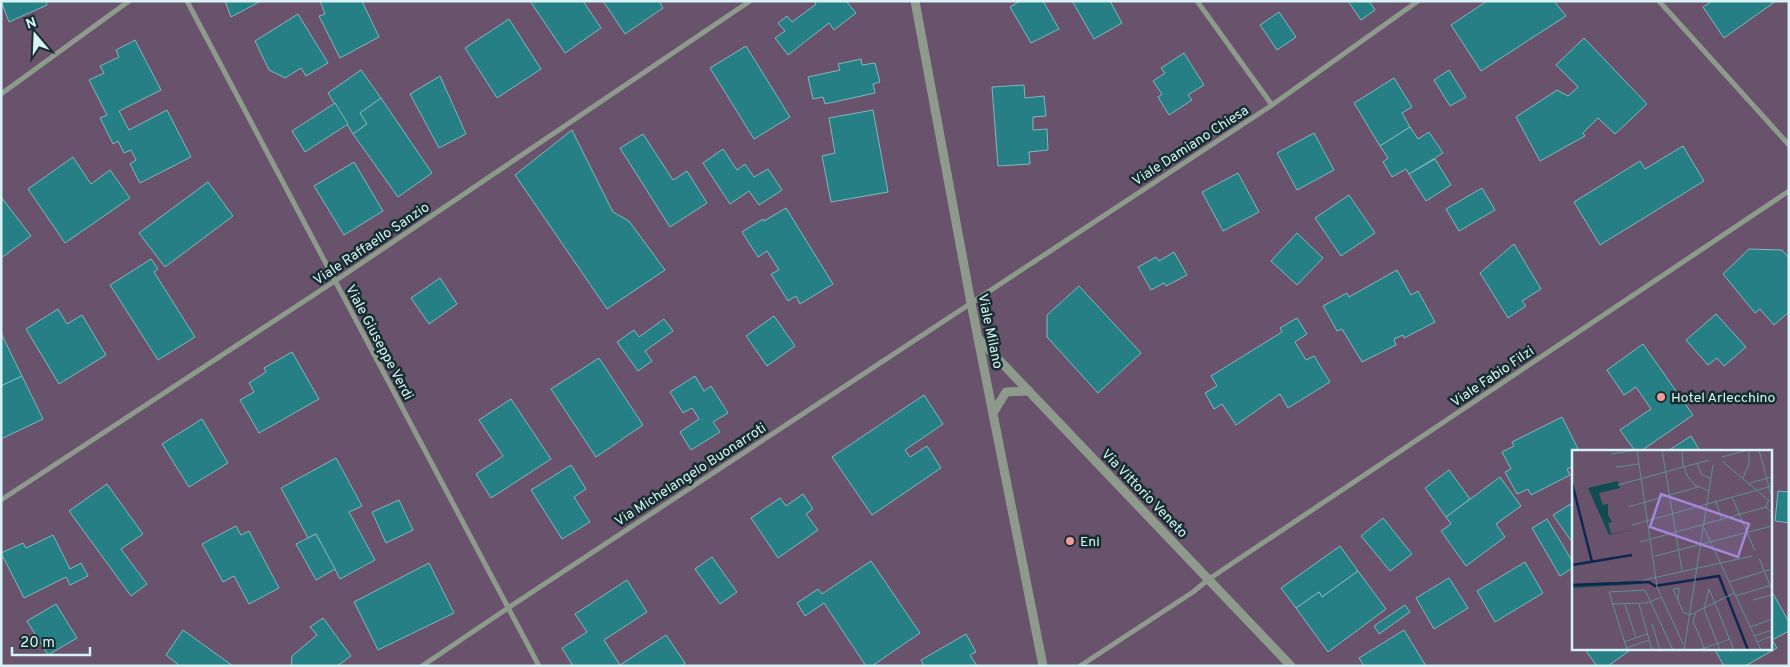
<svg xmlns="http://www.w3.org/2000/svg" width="1790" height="667" viewBox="0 0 1790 667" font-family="Overpass,sans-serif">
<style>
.green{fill:#68526c;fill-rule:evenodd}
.building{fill:#267f85;stroke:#80b8bc}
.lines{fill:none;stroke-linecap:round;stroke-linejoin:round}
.minor{stroke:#8e9b8c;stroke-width:5}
.tertiary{stroke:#8e9b8c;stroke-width:9}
.poi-dot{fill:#f59b99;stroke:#172e30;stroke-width:2}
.labels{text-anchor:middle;stroke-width:5;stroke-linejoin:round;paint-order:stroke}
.street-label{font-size:14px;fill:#d7f3f5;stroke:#172e30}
.poi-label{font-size:14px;fill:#d7f3f5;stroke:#172e30;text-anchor:start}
.inset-river{fill:none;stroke:#0f2650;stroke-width:2.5}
.inset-road{fill:none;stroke:#608f92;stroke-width:1}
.view{fill:#a486d7;fill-opacity:0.15;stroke:#a486d7;stroke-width:2.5}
.inset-edge{fill:none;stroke:#d7f3f5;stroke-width:2.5}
</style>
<rect width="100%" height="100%" fill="#114c50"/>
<!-- green -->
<path class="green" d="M1 1H1789V666H1ZM1574 451H1771V648H1574Z"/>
<!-- building -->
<g class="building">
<polygon points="1,1 46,1 47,5 9,22"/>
<polygon points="225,1 261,1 231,17"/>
<polygon points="320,1 362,1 379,37 340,58 319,16 325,14"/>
<polygon points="530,1 583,1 601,28 565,53"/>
<polygon points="603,1 659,1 663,8 625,34"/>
<polygon points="814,1 846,1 856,13 834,30 829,23 788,55 775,38 785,31 778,23 787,16 792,22 816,4"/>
<polygon points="1020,1 1043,1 1059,29 1031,43 1010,7"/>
<polygon points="1072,1 1110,1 1122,23 1094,39"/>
<polygon points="1348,1 1369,1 1375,10 1361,20"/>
<polygon points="1487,1 1554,1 1566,16 1481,71 1451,25"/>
<polygon points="1712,1 1776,1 1724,38 1703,7"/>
<polygon points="1279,12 1296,37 1277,50 1260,25"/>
<polygon points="298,14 328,63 306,76 301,68 285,78 269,70 255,41"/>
<polygon points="509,19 541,69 497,98 465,48"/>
<polygon points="1584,38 1647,104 1615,134 1598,118 1583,133 1585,136 1540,161 1516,117 1557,90 1568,96 1578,87 1556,65"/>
<polygon points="135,40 161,90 119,111 129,130 167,110 191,157 140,183 130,164 136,160 131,150 124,153 118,141 113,144 100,118 107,115 89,80 104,73 100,66 119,57 116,50"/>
<polygon points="746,46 790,117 754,139 710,68"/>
<polygon points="1184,53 1204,85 1188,95 1192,100 1169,115 1158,97 1162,94 1153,81 1165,73 1161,68"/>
<polygon points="861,59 862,65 875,63 880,82 873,84 875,93 825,104 823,97 813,99 808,77 840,70 838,64"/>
<polygon points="361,70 381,98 360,113 367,124 353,134 328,93"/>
<polygon points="1449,70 1466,97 1450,106 1434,80"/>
<polygon points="440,76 466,134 439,148 410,94"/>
<polygon points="1394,78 1412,107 1402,113 1410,127 1380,146 1354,103"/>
<polygon points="1024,85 1025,98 1044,96 1046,116 1033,117 1033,130 1047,129 1048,150 1029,152 1030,164 998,166 992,87"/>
<polygon points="381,98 432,173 398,197 353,134 367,124 360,113"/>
<polygon points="335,103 348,124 305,152 292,131"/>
<polygon points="873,110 888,192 831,202 822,156 835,153 829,118"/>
<polygon points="1410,127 1418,139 1429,132 1443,153 1409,174 1406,169 1392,177 1383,162 1388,158 1380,146"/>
<polygon points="572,130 613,212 629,221 665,270 607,309 515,175"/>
<polygon points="1314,133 1334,170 1297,190 1277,153"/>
<polygon points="643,134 673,180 687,171 707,203 670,227 620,148"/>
<polygon points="1683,146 1704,181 1600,245 1574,202 1640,161 1645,169"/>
<polygon points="723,149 737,170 745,164 754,177 768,169 782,190 759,205 749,191 730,204 703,163"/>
<polygon points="73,157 91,184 110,170 130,198 65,243 28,189"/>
<polygon points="1435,159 1451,185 1426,201 1409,174"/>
<polygon points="354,162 383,211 344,235 314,186"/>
<polygon points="1238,173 1259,212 1223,231 1202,192"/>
<polygon points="208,182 233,216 165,267 139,233"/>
<polygon points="1482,188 1495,210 1459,231 1446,209"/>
<polygon points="1349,195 1375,233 1341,256 1315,218"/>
<polygon points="1,197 31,236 1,258"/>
<polygon points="786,208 833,284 800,304 796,296 788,301 771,274 779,270 767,251 758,257 742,232 763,219 764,221"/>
<polygon points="1297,233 1323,258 1297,285 1271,261"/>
<polygon points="1514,244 1541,289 1522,301 1526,306 1508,318 1480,273"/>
<polygon points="1749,249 1782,250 1789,258 1789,312 1774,325 1760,309 1755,313 1723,274"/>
<polygon points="1174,252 1187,275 1166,286 1164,283 1151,290 1138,267 1156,257 1159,261"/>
<polygon points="151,259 158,269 154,272 195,337 158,360 110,285"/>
<polygon points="1397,270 1411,295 1418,291 1435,322 1404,338 1403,335 1394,339 1396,345 1362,362 1342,329 1337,331 1323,306 1347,293 1349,297"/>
<polygon points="440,278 457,304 429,324 411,298"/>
<polygon points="1079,286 1141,353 1098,393 1047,337 1047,315"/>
<polygon points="58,309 67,324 82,315 106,355 59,384 26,329"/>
<polygon points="1716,314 1746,347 1724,366 1717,358 1708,365 1686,340"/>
<polygon points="774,316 795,346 767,366 746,336"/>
<polygon points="1297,318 1307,334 1295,342 1306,360 1314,356 1330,382 1288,408 1280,394 1236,425 1222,404 1214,409 1205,393 1217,386 1211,376 1282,332 1280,328"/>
<polygon points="664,319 673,331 645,351 652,361 638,371 617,342 634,330 639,337"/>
<polygon points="1,333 22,376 1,386"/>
<polygon points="1643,344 1693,415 1641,451 1635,451 1620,430 1651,409 1636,387 1624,395 1607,370"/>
<polygon points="292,352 319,399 259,433 240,400 254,392 249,383 266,372 264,368"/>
<polygon points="599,358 643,425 596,457 551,389"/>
<polygon points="22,376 43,419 1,439 1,386"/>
<polygon points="695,376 704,391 711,386 728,413 713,422 720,432 691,450 680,432 699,419 692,408 683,413 670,392"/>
<polygon points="924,395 943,424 905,450 910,457 927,446 941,468 872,515 832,457"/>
<polygon points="511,399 551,459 491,498 476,474 503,456 479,420"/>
<polygon points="1562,417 1579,451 1574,451 1574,466 1567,469 1570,475 1531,495 1528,489 1517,494 1505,472 1511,469 1502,452 1514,446 1512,442"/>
<polygon points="202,419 228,463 189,487 162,444"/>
<polygon points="1691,436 1700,451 1668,451"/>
<polygon points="336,458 362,506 349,512 375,560 340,579 316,534 308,538 281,488"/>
<polygon points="571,465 586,489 574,497 590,522 562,539 531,490"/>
<polygon points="1449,470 1470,499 1446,517 1425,488"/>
<polygon points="1500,477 1521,506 1496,524 1505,537 1466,566 1441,531 1451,524 1446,517"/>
<polygon points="107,484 143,534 121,549 147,584 131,596 69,511"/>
<polygon points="1778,491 1789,492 1789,523 1775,521"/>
<polygon points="803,494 813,509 806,514 818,530 778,558 751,518 780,498 786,506"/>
<polygon points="399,500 413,530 386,543 372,512"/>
<polygon points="1574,502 1574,545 1553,515"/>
<polygon points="1383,518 1412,554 1390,571 1361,536"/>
<polygon points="1547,519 1574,564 1574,567 1560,576 1532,528"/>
<polygon points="236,526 241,535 249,531 279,588 249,604 234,576 223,582 202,544"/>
<polygon points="316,534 335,569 316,580 296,544"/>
<polygon points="53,535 70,569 81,563 88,576 70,585 66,577 24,598 1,553 23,543 26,548"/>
<polygon points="1340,546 1358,571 1322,597 1319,592 1296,608 1281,588"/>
<polygon points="712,557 737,592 720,604 695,569"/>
<polygon points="871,561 920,633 872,666 866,666 824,603 805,616 797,603 818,589 822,594"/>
<polygon points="1525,562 1543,593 1495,622 1477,591"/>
<polygon points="429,563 454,613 378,650 354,602"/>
<polygon points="1358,571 1386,609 1328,652 1296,608 1319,592 1322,597"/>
<polygon points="1449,578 1468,608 1434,629 1416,598"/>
<polygon points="627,580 647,612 604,640 620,665 666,635 685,663 682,666 573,666 562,648 587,632 575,614"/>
<polygon points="1771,590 1789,622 1789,631 1772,640 1777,648 1745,666 1724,666 1714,648 1771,648"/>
<polygon points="56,604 77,638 48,655 27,621"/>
<polygon points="1405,605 1410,612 1379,634 1374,626"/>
<polygon points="323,618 351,656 337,666 291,666 292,656 317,635 310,627"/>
<polygon points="183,630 233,666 180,666 166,655"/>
<polygon points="1404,630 1426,666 1364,666 1359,658"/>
<polygon points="966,634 976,652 970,655 977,666 924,666 921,660"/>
<polygon points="1590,648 1633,648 1608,666 1597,666 1586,651"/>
</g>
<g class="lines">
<!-- minor -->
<g class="minor">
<polyline points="187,1 539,666"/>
<polyline points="1197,1 1272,105"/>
<polyline points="1659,1 1789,145"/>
<polyline points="1,94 129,1"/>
<polyline points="1,500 335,281 750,1"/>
<polyline points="422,666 508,608 1272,105 1418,1"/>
<polyline points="1080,666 1193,592 1209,579 1789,191"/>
</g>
<!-- tertiary -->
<g class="tertiary">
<polyline points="915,1 971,303 1043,666"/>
<polyline points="979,339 1291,666"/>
<polyline points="993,413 1006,392 1029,391"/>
</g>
</g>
<!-- markers -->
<g class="poi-dot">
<circle cx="1661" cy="397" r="5"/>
<circle cx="1070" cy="541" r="5"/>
</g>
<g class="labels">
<!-- street labels -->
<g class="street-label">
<text transform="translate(1190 145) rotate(-33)" y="5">Viale Damiano Chiesa</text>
<text transform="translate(371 243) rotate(-34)" y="5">Viale Raffaello Sanzio</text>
<text transform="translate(991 331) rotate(78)" y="5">Viale Milano</text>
<text transform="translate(380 342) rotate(62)" y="5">Viale Giuseppe Verdi</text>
<text transform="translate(1492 376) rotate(-34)" y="5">Viale Fabio Filzi</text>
<text transform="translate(690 474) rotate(-33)" y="5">Via Michelangelo Buonarroti</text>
<text transform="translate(1145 493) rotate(46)" y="5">Via Vittorio Veneto</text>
</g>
<!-- poi labels -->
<g class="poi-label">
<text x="1671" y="402">Hotel Arlecchino</text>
<text x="1080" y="546">Eni</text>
</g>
</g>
<!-- overview -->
<g transform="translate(1572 450)">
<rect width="200" height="200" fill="#114c50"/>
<path d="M0 0H200V200H0V138L70 134 69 131 0 134ZM46 31 48 38 27 43 31 55 36 54V65L40 72 36 73 39 84 60 80 37 85 16 38Z" fill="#68526c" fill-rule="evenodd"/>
<path class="inset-river" d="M0 33 20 112M0 115 60 105M0 135 77 132 83 136 147 126 176 200"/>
<path class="inset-road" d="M65 0 85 137 111 194M90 0 110 121M110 0 111 15 116 27 123 35 137 41M187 0 200 48M39 4 66 0M150 7 176 0M150 11 196 50M125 13 129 24 139 29M44 17 67 14M171 28 177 14V0M178 33 200 27M46 35 137 10M160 47 183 101M197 49 194 57 200 63M144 51 150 71M56 57 126 37M60 75 200 36M132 78 189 200M68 92 194 57M83 106 200 76M187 108 200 140M72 130 180 106M157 132 200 119M163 146 200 135M106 150 101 139 107 138 106 150 111 162 118 165 162 143M181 150 200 145M39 154 76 153 89 147M53 154 64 188M67 154 80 200M124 163 121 171 133 200M80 174 88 200M178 177 200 169M182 186 200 180M52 192 75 184M185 192 200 186M54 198 77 190M55 200 37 142 73 140 101 200M112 200 141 15M127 200 158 189M148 200 132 159 137 139 162 200"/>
<path class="view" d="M89 44 177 74 166 107 78 77Z"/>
<rect width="200" height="200" class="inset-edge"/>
</g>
<!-- border -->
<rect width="1790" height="667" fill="none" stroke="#d7f3f5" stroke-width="5"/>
<!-- north arrow -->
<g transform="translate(35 35) rotate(341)" stroke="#172e30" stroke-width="4" paint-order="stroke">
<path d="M0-4L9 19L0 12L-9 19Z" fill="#d7f3f5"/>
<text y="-8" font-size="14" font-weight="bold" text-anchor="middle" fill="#d7f3f5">N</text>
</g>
<!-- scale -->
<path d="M12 647v8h78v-8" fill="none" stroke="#d7f3f5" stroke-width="2.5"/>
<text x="20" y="647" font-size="15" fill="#d7f3f5" stroke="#172e30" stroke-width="4" paint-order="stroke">20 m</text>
</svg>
